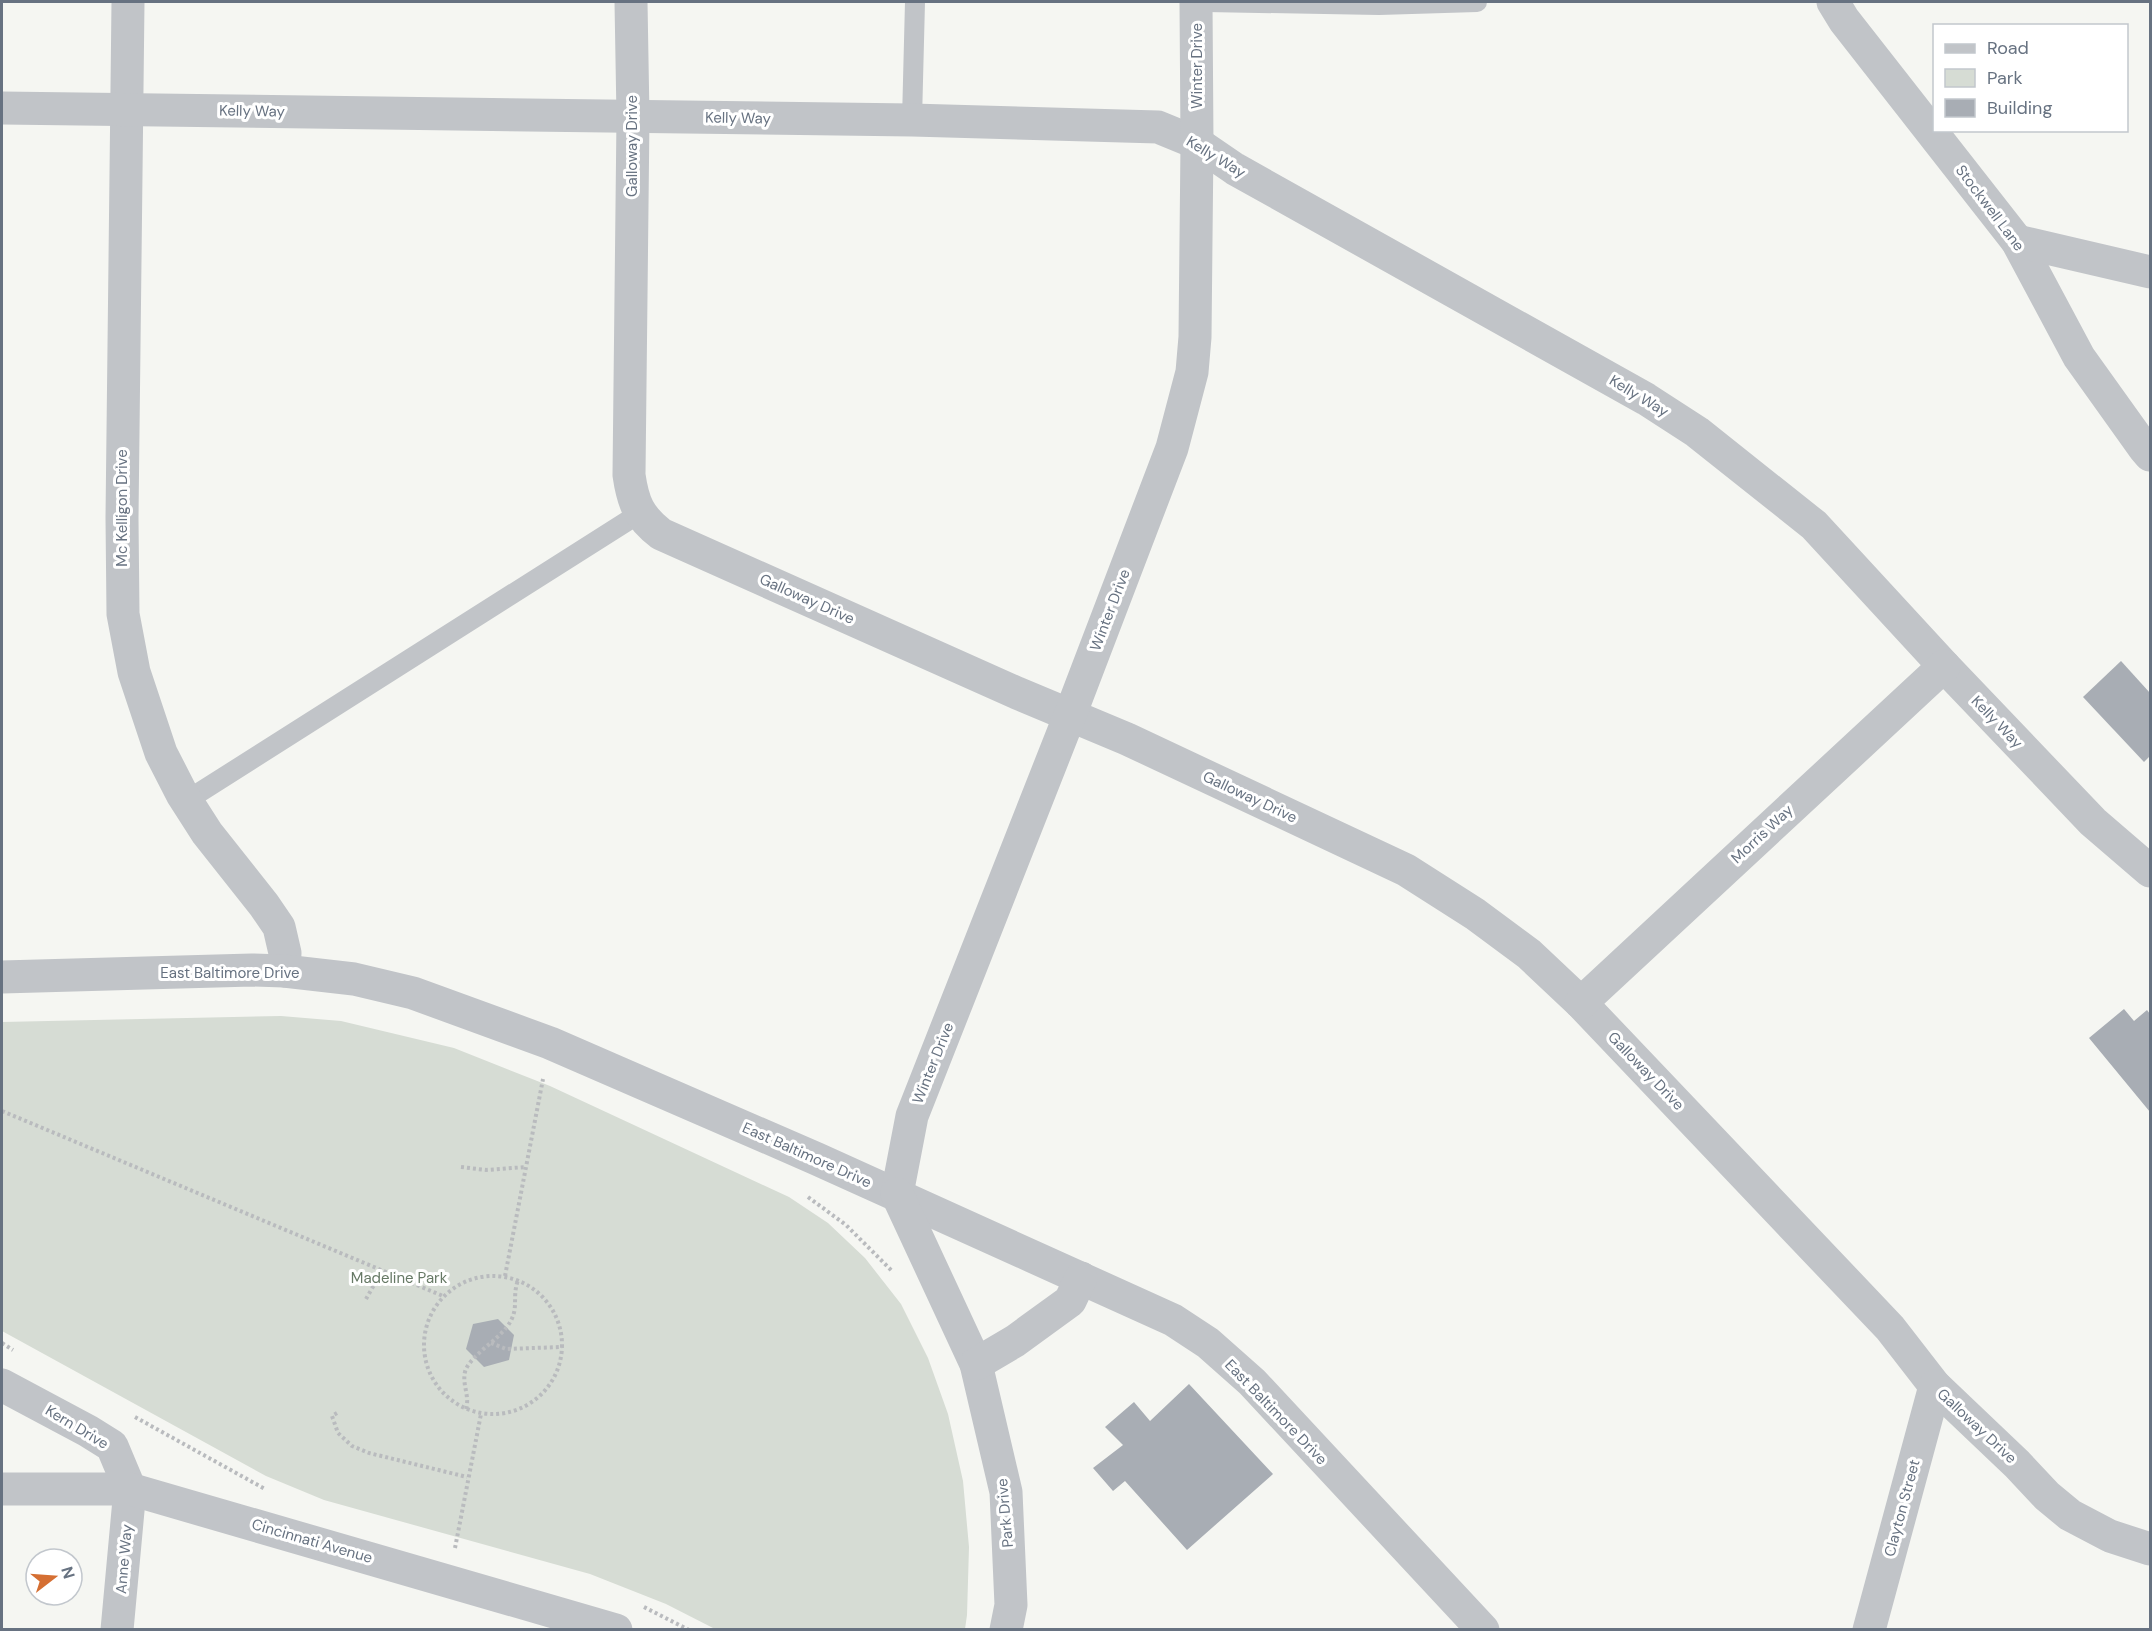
<svg xmlns="http://www.w3.org/2000/svg" width="2152" height="1631" viewBox="0 0 2152 1631" font-family="'DM Sans',sans-serif">
<style>
.green{fill:#d6dcd4}
.building{fill:#a8adb4}
.lines{fill:none;stroke-linecap:round;stroke-linejoin:round}
.path{stroke:#b9bbbe;stroke-width:4;stroke-dasharray:3 3;stroke-linecap:butt}
.lane{stroke:#c1c4c8;stroke-width:20}
.street{stroke:#c1c4c8;stroke-width:33}
.labels{text-anchor:middle;stroke-width:6;stroke-linejoin:round;paint-order:stroke}
.street-label{font-size:15px;fill:#677281;stroke:#fff}
.park-label{font-size:15px;fill:#667965;stroke:#fff}
</style>
<rect width="100%" height="100%" fill="#f5f6f2"/>
<!-- green -->
<polygon class="green" points="281,1016 341,1021 454,1048 550,1086 789,1197 828,1223 865,1258 901,1304 928,1358 948,1414 963,1481 969,1547 967,1615 965,1629 715,1629 666,1604 590,1574 324,1500 266,1476 2,1331 2,1022"/>
<!-- building -->
<g class="building">
<polygon points="2121,661 2150,693 2150,756 2144,762 2083,697"/>
<polygon points="2124,1009 2134,1021 2147,1010 2150,1014 2150,1112 2089,1038"/>
<polygon points="498,1319 514,1335 509,1360 484,1367 466,1349 473,1324"/>
<polygon points="1189,1384 1273,1474 1187,1550 1125,1481 1113,1491 1093,1468 1123,1445 1105,1427 1134,1402 1150,1421"/>
</g>
<g class="lines">
<!-- path -->
<g class="path">
<polyline points="2,1111 443,1296"/>
<polyline points="461,1167 486,1170 526,1167"/>
<polyline points="808,1197 846,1225 892,1271"/>
<polyline points="505,1276 543,1079"/>
<circle cx="493" cy="1345" r="69"/>
<polyline points="366,1299 382,1271"/>
<polyline points="2,1343 13,1350"/>
<polyline points="491,1343 506,1349 562,1347"/>
<path d="M466 1409C470 1396 462 1385 465 1372 468 1358 496 1341 506 1328 521 1309 511 1300 518 1280"/>
<polyline points="337,1413 332,1416 338,1433 352,1446 369,1453 467,1477"/>
<polyline points="135,1417 265,1489"/>
<polyline points="455,1548 481,1414"/>
<polyline points="644,1607 689,1630"/>
</g>
<!-- lane -->
<g class="lane">
<polyline points="1206,2 1379,5 1477,2"/>
<polyline points="912,120 915,2"/>
<polyline points="186,801 640,513"/>
</g>
<!-- street -->
<g class="street">
<polyline points="128,2 122,518 123,614 134,672 161,753 182,794 207,833 264,905 279,927 285,953 284,971"/>
<path d="M631 2 633 117 629 475C633 503 639 517 661 534L1017 693 1127 739 1406 870 1475 914 1529 954 1581 1003 1890 1328 1935 1386 2017 1464 2047 1496 2070 1515 2110 1536 2150 1549"/>
<polyline points="1833,2 1844,20 2017,241 2079,357 2144,448 2150,455"/>
<polyline points="2,108 912,120 1158,127 1197,143 1235,169 1646,399 1697,432 1814,525 1944,666 2093,822 2150,871"/>
<polyline points="2017,241 2150,272"/>
<polyline points="2,977 252,970 284,971 354,979 413,993 550,1043 817,1159 1173,1320 1208,1343 1252,1382 1483,1630"/>
<polyline points="1581,1003 1944,666"/>
<polyline points="897,1194 912,1116 1070,715 1172,448 1192,372 1195,337 1197,143 1196,2"/>
<polyline points="897,1194 976,1364 1006,1492 1011,1605 1006,1630"/>
<polyline points="976,1364 1015,1341 1070,1301 1081,1278"/>
<polyline points="2,1385 88,1431 112,1446 130,1489 117,1630"/>
<polyline points="2,1489 130,1489 616,1630"/>
<polyline points="1869,1630 1935,1386"/>
</g>
</g>
<g class="labels">
<!-- street labels -->
<g class="street-label">
<text transform="translate(1197 66) rotate(-90)" y="5">Winter Drive</text>
<text transform="translate(252 111) rotate(1)" y="5">Kelly Way</text>
<text transform="translate(738 118) rotate(1)" y="5">Kelly Way</text>
<text transform="translate(632 146) rotate(-90)" y="5">Galloway Drive</text>
<text transform="translate(1216 157) rotate(31)" y="5">Kelly Way</text>
<text transform="translate(1990 208) rotate(53)" y="5">Stockwell Lane</text>
<text transform="translate(1639 396) rotate(31)" y="5">Kelly Way</text>
<text transform="translate(122 508) rotate(-90)" y="5">Mc Kelligon Drive</text>
<text transform="translate(807 599) rotate(24)" y="5">Galloway Drive</text>
<text transform="translate(1110 610) rotate(-69)" y="5">Winter Drive</text>
<text transform="translate(1997 722) rotate(46)" y="5">Kelly Way</text>
<text transform="translate(1250 797) rotate(25)" y="5">Galloway Drive</text>
<text transform="translate(1762 834) rotate(-43)" y="5">Morris Way</text>
<text x="230" y="978">East Baltimore Drive</text>
<text transform="translate(933 1063) rotate(-68)" y="5">Winter Drive</text>
<text transform="translate(1646 1071) rotate(46)" y="5">Galloway Drive</text>
<text transform="translate(807 1155) rotate(24)" y="5">East Baltimore Drive</text>
<text transform="translate(1276 1412) rotate(46)" y="5">East Baltimore Drive</text>
<text transform="translate(1977 1426) rotate(43)" y="5">Galloway Drive</text>
<text transform="translate(77 1427) rotate(31)" y="5">Kern Drive</text>
<text transform="translate(1902 1508) rotate(-75)" y="5">Clayton Street</text>
<text transform="translate(1005 1513) rotate(-95)" y="5">Park Drive</text>
<text transform="translate(312 1541) rotate(16)" y="5">Cincinnati Avenue</text>
<text transform="translate(124 1559) rotate(-85)" y="5">Anne Way</text>
</g>
<!-- park labels -->
<g class="park-label">
<text x="399" y="1283">Madeline Park</text>
</g>
</g>
<!-- border -->
<rect width="2152" height="1631" fill="none" stroke="#677281" stroke-width="6"/>
<!-- legend -->
<rect x="1933" y="24" width="195" height="108" fill="#ffffff" stroke="#c2c7cd" stroke-width="1.5"/>
<rect x="1945" y="44" width="30" height="9" fill="#c1c4c8" stroke="#c2c7cd" stroke-width="1.5"/>
<text x="1987" y="54" font-size="18" fill="#677281">Road</text>
<rect x="1945" y="69" width="30" height="18" fill="#d6dcd4" stroke="#c2c7cd" stroke-width="1.5"/>
<text x="1987" y="84" font-size="18" fill="#677281">Park</text>
<rect x="1945" y="99" width="30" height="18" fill="#a8adb4" stroke="#c2c7cd" stroke-width="1.5"/>
<text x="1987" y="114" font-size="18" fill="#677281">Building</text>
<!-- north arrow -->
<g transform="translate(54 1577) rotate(73)"><circle r="28" fill="#ffffff" stroke="#c2c7cd" stroke-width="1.5"/>
<path d="M0-4.5L10 22L0 15L-10 22Z" fill="#d56f33"/>
<text y="-9" font-size="16" font-weight="bold" text-anchor="middle" fill="#677281">N</text>
</g>
</svg>
